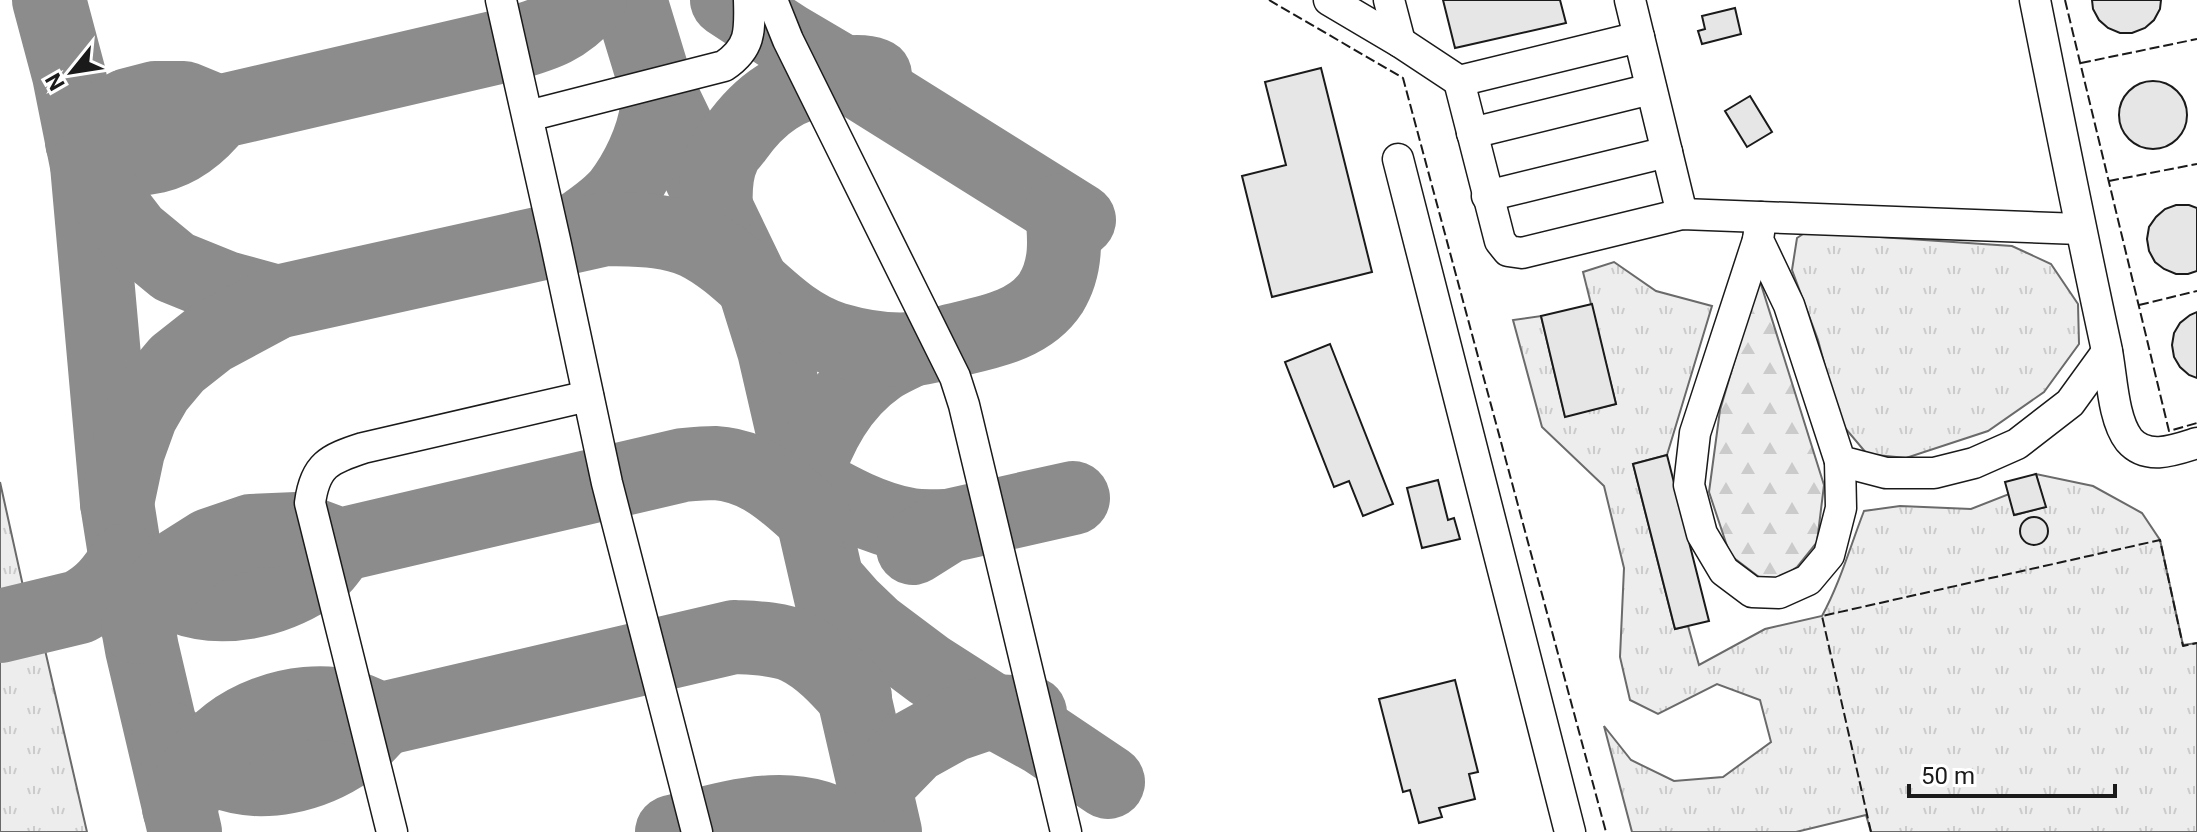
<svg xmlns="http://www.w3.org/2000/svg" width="2197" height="832" viewBox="0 0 2197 832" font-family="Roboto,sans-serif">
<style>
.grass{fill:url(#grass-tufts);stroke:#6a6a6a;stroke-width:2}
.forest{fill:url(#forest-firs);stroke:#6a6a6a;stroke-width:2}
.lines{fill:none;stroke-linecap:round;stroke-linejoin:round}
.taxiway{stroke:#8c8c8c;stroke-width:74}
.building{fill:#e6e6e6;stroke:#1a1a1a;stroke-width:2}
.minor-casing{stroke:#1a1a1a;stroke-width:33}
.minor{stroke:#fff;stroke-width:30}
.fence{stroke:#1a1a1a;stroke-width:2;stroke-dasharray:10 4;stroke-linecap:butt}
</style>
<defs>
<pattern id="grass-tufts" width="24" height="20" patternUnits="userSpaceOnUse" patternTransform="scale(2)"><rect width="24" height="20" fill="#ededed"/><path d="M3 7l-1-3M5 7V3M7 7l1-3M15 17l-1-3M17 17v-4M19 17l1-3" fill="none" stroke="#cbcbcb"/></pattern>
<pattern id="forest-firs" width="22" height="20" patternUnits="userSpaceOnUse" patternTransform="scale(2)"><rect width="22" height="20" fill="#ededed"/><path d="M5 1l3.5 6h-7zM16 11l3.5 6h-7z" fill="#cbcbcb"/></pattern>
</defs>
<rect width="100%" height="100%" fill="#fff"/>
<!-- grass -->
<g class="grass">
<polygon points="1806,232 2012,246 2051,264 2078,304 2079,344 2044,392 1988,431 1906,458 1867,454 1840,422 1818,340 1792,270 1797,238"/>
<path d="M1614 262 1656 291 1712 306 1667 455 1633 464 1675 629 1688 626 1699 665 1765 629 1822 616C1840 583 1850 547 1864 511L1900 506 1971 509 2009 494 2015 515 2045 507 2036 474 2093 486 2142 513 2160 540 2183 645 2197 643V832H1871L1866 815 1796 832H1632L1604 726 1631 760 1674 781 1723 777 1771 742 1760 700 1717 684 1658 714 1630 700 1620 657 1624 568 1604 486 1542 427 1513 320 1541 316 1565 416 1616 404 1583 272Z"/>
<polygon points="0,482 25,595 0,601"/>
<polygon points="29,648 45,650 87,832 0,832 0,655"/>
</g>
<!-- forest -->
<polygon class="forest" points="1759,278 1824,485 1817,542 1797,567 1779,579 1759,577 1730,555 1709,492 1720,410"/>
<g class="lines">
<!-- taxiway -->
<g class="taxiway">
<polyline points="49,0 69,75 87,165 117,503 126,560 142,649 185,832"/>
<polyline points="630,0 655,82 755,289 774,350 804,480 885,832"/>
<polyline points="727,0 788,40 844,73 1079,220"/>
<path d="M218 112 184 98H155L128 105 103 118 82 142C134 173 182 159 218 112L511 44C546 34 565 28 590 0"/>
<polyline points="87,165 104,195 134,234 174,267 226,288 277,302"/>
<path d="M716 210C715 192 715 172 724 154 726 149 731 144 735 139 761 102 787 86 832 76 846 72 861 70 875 75"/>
<path d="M565 237C583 225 604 212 619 195 637 172 653 139 657 109 658 101 657 92 656 84"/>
<path d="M912 349C902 355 889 360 879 367 840 394 819 435 804 480 838 499 871 518 910 525 922 527 935 526 948 526"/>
<path d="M117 503 128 451 141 415 156 389 177 364 210 338 277 302 606 229C637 230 667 229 696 242 747 267 777 321 835 339 859 346 888 351 913 349 927 348 942 343 955 340 989 332 1030 325 1051 293 1067 267 1065 239 1062 210"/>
<polyline points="913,548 948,526 1073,498"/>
<path d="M127 567C144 578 161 590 181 597 223 613 274 601 311 577 323 570 332 556 340 545"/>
<polyline points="828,581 850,606 873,628 929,670 993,711 1044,739 1108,782"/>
<path d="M0 626 79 607C101 596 113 581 126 560"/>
<path d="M138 627 161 588 180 564 210 545 251 531 297 529 340 545 683 465C694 464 705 463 715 463 756 465 786 493 814 519"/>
<path d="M168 738C184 750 201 763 220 771 262 789 314 775 350 750 362 742 372 729 382 719"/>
<polyline points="875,786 914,746 952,725 993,711 1030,713"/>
<path d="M179 808C186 793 193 777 201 763 229 718 296 695 347 706 359 709 370 716 382 719L734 637C754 638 778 638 797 647 820 658 838 678 855 697"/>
<path d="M672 832C729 818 795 795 848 832"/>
</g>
</g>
<!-- building -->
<g class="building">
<polygon points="1443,0 1560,0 1566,23 1455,48"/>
<polygon points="2092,0 2161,0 2160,9 2154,20 2145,28 2132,33 2120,33 2108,28 2099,20 2093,9"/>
<polygon points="1735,8 1741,34 1702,44 1698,31 1705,29 1702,16"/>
<polygon points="1321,68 1372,272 1272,297 1242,176 1286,165 1265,82"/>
<circle cx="2153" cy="115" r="34"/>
<polygon points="1750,96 1772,132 1747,147 1725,111"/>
<polygon points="2176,205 2189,205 2197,208 2197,271 2188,274 2176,274 2164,269 2155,262 2149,251 2147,239 2149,227 2156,217 2165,209"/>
<polygon points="1592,304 1616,404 1565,417 1541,316"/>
<polygon points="2197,312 2197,378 2189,375 2180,367 2174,357 2172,345 2174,333 2180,323 2190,315"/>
<polygon points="1330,344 1393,504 1363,516 1349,481 1334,487 1285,362"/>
<polygon points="1667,455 1709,621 1675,629 1633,464"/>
<polygon points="2036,474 2046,507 2014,515 2005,482"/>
<polygon points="1438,480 1448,520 1454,518 1460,539 1422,548 1407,488"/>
<circle cx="2034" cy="531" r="14"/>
<polygon points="1455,680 1478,772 1469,774 1475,799 1439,808 1442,817 1419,823 1410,790 1403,792 1379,699"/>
</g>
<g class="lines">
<!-- minor casing -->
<g class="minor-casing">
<g id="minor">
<polyline points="501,0 555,240 607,483 697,832"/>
<polyline points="772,0 788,40 955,377 964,405 1066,832"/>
<polyline points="1329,0 1400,42 1459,81 1639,37"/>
<polyline points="1389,0 1400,42"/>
<polyline points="1630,0 1682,214"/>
<path d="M2035 0C2058 115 2081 231 2106 346 2112 373 2112 418 2129 440 2147 461 2175 450 2197 443"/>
<polyline points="1459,81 1500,241 1508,251 1522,253 1682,214 2080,229"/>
<path d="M528 116 724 66C751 48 750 31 749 0"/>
<polyline points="1472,133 1651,89"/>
<polyline points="1398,159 1570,832"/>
<polyline points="1487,196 1667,152"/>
<polyline points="1761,217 1758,240 1789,305 1840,461 1886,473 1934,473 1974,463 2017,444 2070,403 2107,352"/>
<polyline points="1758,240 1695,433 1689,485 1702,534 1724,571 1752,592 1779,593 1808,580 1829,555 1841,508 1840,461"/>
<path d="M392 832 310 503C315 465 329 459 363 448L588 396"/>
</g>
</g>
<!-- minor -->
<use href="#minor" class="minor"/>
<!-- fence -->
<g class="fence">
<polyline points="1269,0 1403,78 1606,832"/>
<polyline points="2065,0 2169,431 2197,423"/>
<polyline points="2081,63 2197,39"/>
<polyline points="2109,181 2197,164"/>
<polyline points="2139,305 2197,291"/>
<polyline points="1871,832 1822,616 2160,540 2183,646 2197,643"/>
</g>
</g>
<!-- north arrow -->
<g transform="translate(72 72) rotate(240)" stroke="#ffffff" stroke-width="6" paint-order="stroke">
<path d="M0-6L14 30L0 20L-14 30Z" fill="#1a1a1a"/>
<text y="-12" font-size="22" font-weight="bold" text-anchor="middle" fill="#1a1a1a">N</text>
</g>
<!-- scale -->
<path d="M1909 784v12h206v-12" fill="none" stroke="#1a1a1a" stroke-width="4"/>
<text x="1921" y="784" font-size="24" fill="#1a1a1a" stroke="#ffffff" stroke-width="6" paint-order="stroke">50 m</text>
</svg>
